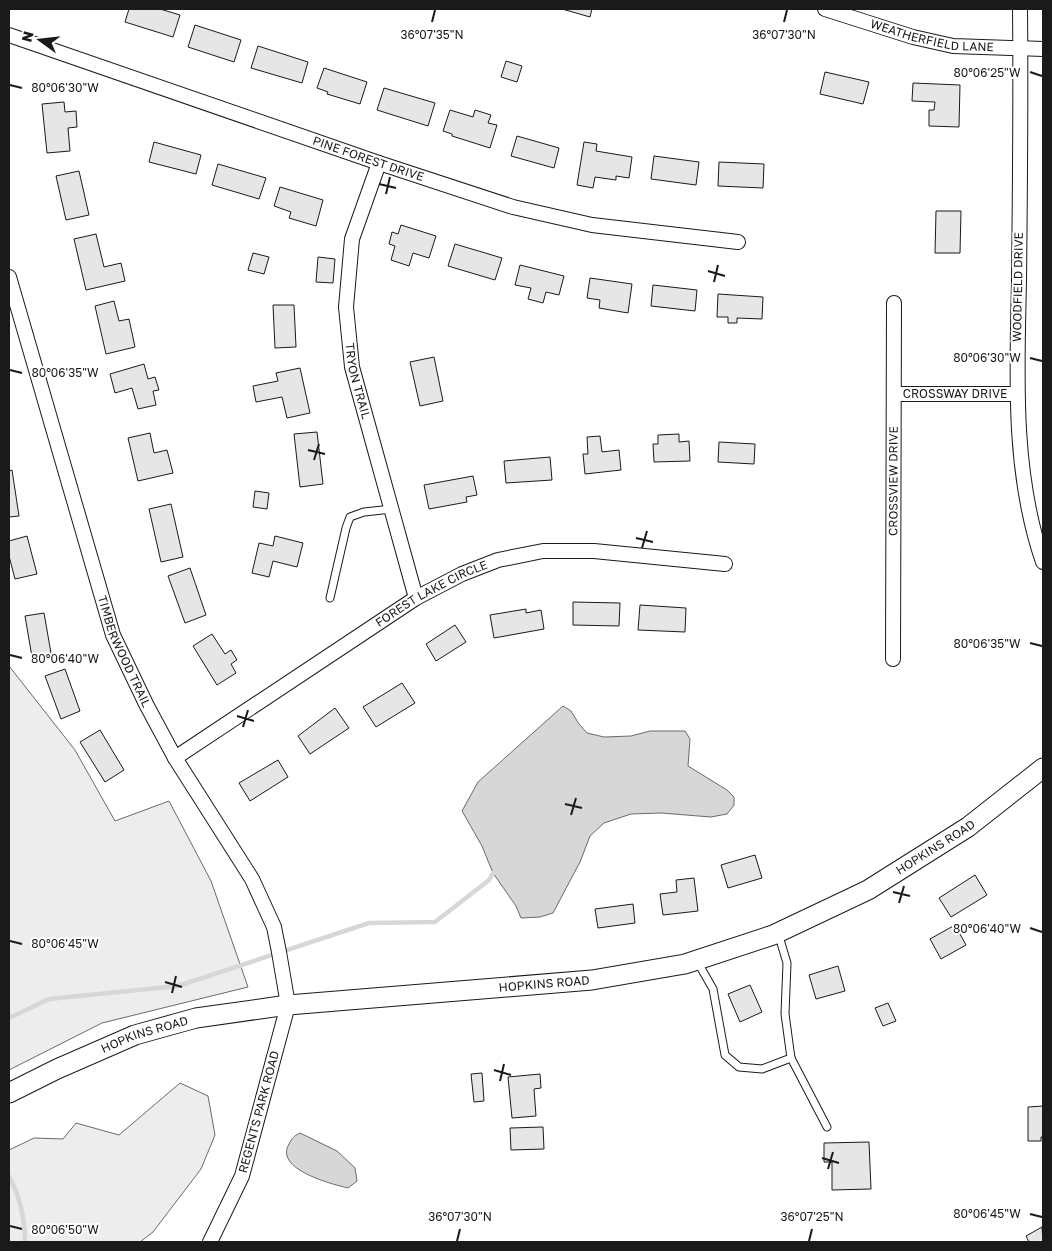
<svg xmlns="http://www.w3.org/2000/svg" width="1052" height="1251" viewBox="0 0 1052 1251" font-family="'Golos Text',sans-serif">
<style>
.built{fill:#ededed;stroke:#6a6a6a}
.water{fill:#d7d7d7;stroke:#6a6a6a}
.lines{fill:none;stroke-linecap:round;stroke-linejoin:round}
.stream{stroke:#d7d7d7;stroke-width:4.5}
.building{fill:#e6e6e6;stroke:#1a1a1a}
.lane-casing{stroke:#1a1a1a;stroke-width:9}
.street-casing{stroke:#1a1a1a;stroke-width:16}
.secondary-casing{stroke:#1a1a1a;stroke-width:21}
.lane{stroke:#fff;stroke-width:7}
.street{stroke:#fff;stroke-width:14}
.secondary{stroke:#fff;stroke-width:19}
.ticks{fill:none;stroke:#1a1a1a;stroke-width:2}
.labels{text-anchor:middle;stroke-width:4;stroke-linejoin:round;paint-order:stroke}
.street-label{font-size:12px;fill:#1a1a1a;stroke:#fff}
.ticks-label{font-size:12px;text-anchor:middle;fill:#1a1a1a;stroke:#fff;stroke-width:4;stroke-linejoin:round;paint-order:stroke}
</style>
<rect width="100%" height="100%" fill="#fff"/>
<!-- built -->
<g class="built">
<polygon points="9,666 75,750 115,821 169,801 211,881 248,987 102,1023 9,1070"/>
<polygon points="180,1083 208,1096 215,1135 201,1169 153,1232 140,1242 9,1242 9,1150 34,1138 63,1139 76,1123 119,1135"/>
</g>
<!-- water -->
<g class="water">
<polygon points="563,706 571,711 579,724 587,733 604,737 631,736 650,731 685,731 690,739 688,766 727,790 734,797 734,805 727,814 711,817 661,813 631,814 604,823 590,836 580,862 553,913 540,917 521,918 516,906 493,873 482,846 462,811 478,782"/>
<path d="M300 1133 337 1151 355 1168 357 1181 348 1188C331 1184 274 1169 289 1144 292 1138 294 1136 300 1133Z"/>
</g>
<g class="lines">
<!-- stream -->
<g class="stream">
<polyline points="9,1018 49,999 178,986 369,923 435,922 489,880 493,873"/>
<path d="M9 1176C20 1197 25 1218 25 1242"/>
</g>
</g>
<!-- building -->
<g class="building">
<polygon points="129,9 160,9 180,15 173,37 125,22"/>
<polygon points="562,9 592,9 590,17"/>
<polygon points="195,25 241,40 234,62 188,47"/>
<polygon points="258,46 308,62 302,83 251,68"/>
<polygon points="506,61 522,66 517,82 501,77"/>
<polygon points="324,68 367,82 360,104 327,94 328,92 317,88"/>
<polygon points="825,72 869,82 863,104 820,94"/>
<polygon points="913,83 960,85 959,127 929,126 929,110 934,110 935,102 912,101"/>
<polygon points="384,88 435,103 428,126 377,110"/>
<polygon points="64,102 65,112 76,111 77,127 68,128 70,151 47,153 42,104"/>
<polygon points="450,110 473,117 475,110 491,115 488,123 497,125 490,148 452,136 452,134 443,131"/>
<polygon points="517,136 559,148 554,168 511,156"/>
<polygon points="154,142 201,155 196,174 149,162"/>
<polygon points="584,142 597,144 596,151 632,157 629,178 616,176 616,180 595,177 593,188 577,185"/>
<polygon points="654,156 699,162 696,185 651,179"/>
<polygon points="719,162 764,164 763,188 718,186"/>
<polygon points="218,164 266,178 259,199 212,185"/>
<polygon points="79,171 89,215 66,220 56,176"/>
<polygon points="280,187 323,200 316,226 289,218 291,212 274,206"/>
<polygon points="936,211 961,211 960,253 935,253"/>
<polygon points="401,225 436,236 429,258 413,253 409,266 391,260 395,246 389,244 392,232 398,234"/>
<polygon points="96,234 104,267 121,263 125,281 86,290 74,239"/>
<polygon points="455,244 502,258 495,280 448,266"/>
<polygon points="253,253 269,257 264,274 248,270"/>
<polygon points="318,257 335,259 333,283 316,282"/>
<polygon points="520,265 564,276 559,295 546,292 543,303 528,299 531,288 515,285"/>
<polygon points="590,278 632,284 628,313 599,308 600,300 587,298"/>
<polygon points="653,285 697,290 695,311 651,306"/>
<polygon points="718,294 763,297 762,319 737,318 737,323 728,323 728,317 717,317"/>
<polygon points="114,301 119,321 129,319 135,347 106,354 95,306"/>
<polygon points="273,305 294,305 296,347 275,348"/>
<polygon points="434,357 443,401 420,406 410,362"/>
<polygon points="144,364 148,379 155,377 159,390 153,391 156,405 138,409 132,388 115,393 110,374"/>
<polygon points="300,368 310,413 287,418 282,397 256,402 253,386 278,381 276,373"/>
<polygon points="317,432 323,484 300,487 294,434"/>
<polygon points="150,433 154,453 167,450 173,473 138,481 128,438"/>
<polygon points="679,434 679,442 689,441 690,461 654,462 653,444 658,444 658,435"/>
<polygon points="600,436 602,452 619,450 621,470 585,474 583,454 588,454 587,437"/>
<polygon points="719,442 755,444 754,464 718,462"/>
<polygon points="550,457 552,480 506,483 504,461"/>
<polygon points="12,470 19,516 9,517 9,471"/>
<polygon points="473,476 477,495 466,497 467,502 429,509 424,485"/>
<polygon points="255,491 269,493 267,509 253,507"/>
<polygon points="171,504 183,557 161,562 149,509"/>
<polygon points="27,536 37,574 15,579 9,556 9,541"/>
<polygon points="275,536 303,543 297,567 273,561 269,577 252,573 259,543 273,546"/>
<polygon points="190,568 206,615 185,623 168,576"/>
<polygon points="573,602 620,603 619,626 573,625"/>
<polygon points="640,605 686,608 685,632 638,630"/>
<polygon points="526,609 526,613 541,610 544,629 494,638 490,615"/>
<polygon points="44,613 51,653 32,657 25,616"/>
<polygon points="455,625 466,642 436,661 426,644"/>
<polygon points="212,634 225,654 231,650 237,660 231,664 236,673 217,685 193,646"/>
<polygon points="65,669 80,711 61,719 45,676"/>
<polygon points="402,683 415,703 376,727 363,707"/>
<polygon points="335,708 349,728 310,754 298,736"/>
<polygon points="100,730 124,770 105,782 80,742"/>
<polygon points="278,760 288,777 250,801 239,783"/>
<polygon points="755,855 762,878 728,888 721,865"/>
<polygon points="975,875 987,895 951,917 939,898"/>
<polygon points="694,878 698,911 663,915 660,894 677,892 676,880"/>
<polygon points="633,904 635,923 598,928 595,909"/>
<polygon points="955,925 966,945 941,959 930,939"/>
<polygon points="838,966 845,991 816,999 809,975"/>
<polygon points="750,985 762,1012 740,1022 728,994"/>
<polygon points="888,1003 896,1021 883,1026 875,1008"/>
<polygon points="482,1073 484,1101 474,1102 471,1074"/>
<polygon points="540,1074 541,1088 534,1089 536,1116 512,1118 508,1077"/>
<polygon points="1043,1106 1043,1137 1041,1137 1041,1141 1028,1141 1028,1107"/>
<polygon points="543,1127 544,1149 511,1150 510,1128"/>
<polygon points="869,1142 871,1189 832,1190 832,1162 824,1162 824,1143"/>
<polygon points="1042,1227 1043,1242 1029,1242 1026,1236"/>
</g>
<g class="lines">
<!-- lane casing -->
<g class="lane-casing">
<g id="lane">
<polyline points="330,598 346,528 350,517 364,512 392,509"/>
<polyline points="778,933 787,963 785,1014 791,1058 827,1127"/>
<polyline points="697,961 713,989 725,1055 739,1067 762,1069 791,1058"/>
</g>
</g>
<!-- street casing -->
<g class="street-casing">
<g id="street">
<path id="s1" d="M825 9 913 37 953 46 1043 49"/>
<path d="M1020 9C1021 100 1020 190 1019 281 1017 375 1012 472 1043 562"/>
<path id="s2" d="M9 35 379 163 513 207 592 225 738 242"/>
<path id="s3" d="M379 163 352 239 346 307 352 367 416 598"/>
<path id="s4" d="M9 277 113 635 146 704 175 758 252 879 274 927 279 952 288 1005 242 1176 210 1242"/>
<path id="s5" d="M894 394H1017"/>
<path id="s6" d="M893 659 894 303"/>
<path id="s7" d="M175 758 416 598 462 574 498 560 543 551H594L725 564"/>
</g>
</g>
<!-- secondary casing -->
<g class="secondary-casing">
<g id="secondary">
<path id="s8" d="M9 1093 57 1069 135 1035 196 1018 288 1005 592 980 685 964 773 935 868 890 968 827 1043 768"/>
</g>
</g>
<!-- lane -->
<use href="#lane" class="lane"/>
<!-- street -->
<use href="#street" class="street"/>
<!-- secondary -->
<use href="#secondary" class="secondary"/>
</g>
<!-- ticks -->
<path class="ticks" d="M432 22 435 10M784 22 787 10M1030 72 1042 76M10 85 22 88M379 184 396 188M386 194 390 177M708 271 725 276M714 282 718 265M1030 358 1042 361M10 370 22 373M308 450 325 454M314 460 319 444M636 538 653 542M642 548 647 531M1030 643 1042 646M10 655 22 658M237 716 254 721M243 727 248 710M565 804 582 808M571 815 576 798M893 892 910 896M899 903 904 886M1030 928 1042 932M10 941 22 944M165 982 182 987M172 993 176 976M494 1070 511 1075M500 1081 504 1064M822 1158 839 1163M828 1169 833 1152M1030 1214 1042 1217M10 1226 22 1229M457 1241 460 1229M809 1241 812 1229"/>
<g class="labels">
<!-- street labels -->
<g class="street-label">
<text dy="4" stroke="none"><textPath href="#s1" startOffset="111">WEATHERFIELD LANE</textPath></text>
<text dy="4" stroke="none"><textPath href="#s2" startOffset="380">PINE FOREST DRIVE</textPath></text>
<text transform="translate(1018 287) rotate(-89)" y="4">WOODFIELD DRIVE</text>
<text dy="4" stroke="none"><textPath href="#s3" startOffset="224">TRYON TRAIL</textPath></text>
<text dy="4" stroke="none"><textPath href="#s5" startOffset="61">CROSSWAY DRIVE</textPath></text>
<text dy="4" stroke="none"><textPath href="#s6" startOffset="178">CROSSVIEW DRIVE</textPath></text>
<text dy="4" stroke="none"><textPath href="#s7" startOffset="305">FOREST LAKE CIRCLE</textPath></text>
<text dy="4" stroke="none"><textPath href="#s4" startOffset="392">TIMBERWOOD TRAIL</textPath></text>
<text dy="4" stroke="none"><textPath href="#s8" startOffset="972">HOPKINS ROAD</textPath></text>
<text dy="4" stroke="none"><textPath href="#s8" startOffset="552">HOPKINS ROAD</textPath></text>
<text dy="4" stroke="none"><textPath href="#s8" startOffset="148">HOPKINS ROAD</textPath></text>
<text transform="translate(259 1112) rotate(-75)" y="4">REGENTS PARK ROAD</text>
</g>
</g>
<g class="ticks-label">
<text x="432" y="39">36°07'35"N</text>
<text x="784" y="39">36°07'30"N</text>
<text x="987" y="77">80°06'25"W</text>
<text x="65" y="92">80°06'30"W</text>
<text x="987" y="362">80°06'30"W</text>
<text x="65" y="377">80°06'35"W</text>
<text x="987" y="648">80°06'35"W</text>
<text x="65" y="663">80°06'40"W</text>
<text x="987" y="933">80°06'40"W</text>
<text x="65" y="948">80°06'45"W</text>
<text x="987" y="1218">80°06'45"W</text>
<text x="460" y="1221">36°07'30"N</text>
<text x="812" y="1221">36°07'25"N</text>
<text x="65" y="1234">80°06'50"W</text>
</g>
<!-- border -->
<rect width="1052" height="1251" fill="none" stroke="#1a1a1a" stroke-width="20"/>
<!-- north arrow -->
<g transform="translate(40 40) rotate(285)" stroke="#ffffff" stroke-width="4" paint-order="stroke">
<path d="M0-4L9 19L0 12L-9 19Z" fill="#1a1a1a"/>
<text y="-8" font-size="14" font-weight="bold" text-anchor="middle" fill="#1a1a1a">N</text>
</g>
</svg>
